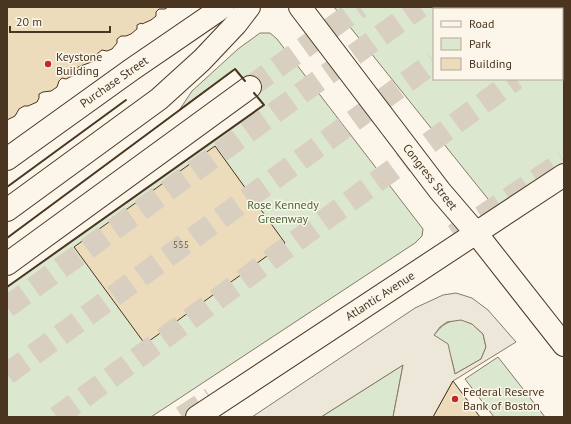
<svg xmlns="http://www.w3.org/2000/svg" width="571" height="424" viewBox="0 0 571 424" font-family="'PT Sans',sans-serif">
<style>
.green{fill:#dce7d0;stroke:#887966;fill-rule:evenodd}
.parking{fill:#ede7d9;stroke:#887966;fill-rule:evenodd}
.building{fill:#ecdcbc;stroke:#4a3520}
.lines{fill:none;stroke-linecap:round;stroke-linejoin:round}
.highway-tunnel{stroke:#d8cfc1;stroke-width:22;stroke-dasharray:22 11;stroke-linecap:butt}
.primary-casing{stroke:#4a3520;stroke-width:24}
.highway-casing{stroke:#4a3520;stroke-width:24}
.primary{stroke:#fbf6e9;stroke-width:22}
.highway{stroke:#fbf6e9;stroke-width:22}
.wall{stroke:#4a3520;stroke-width:2}
.poi-dot{fill:#c62828;stroke:#fbf6e9;stroke-width:1.5}
.labels{text-anchor:middle;stroke-width:3;stroke-linejoin:round;paint-order:stroke}
.number-label{font-size:10px;fill:#725f47}
.poi-label{font-size:12px;fill:#4a3520;stroke:#fbf6e9;text-anchor:start}
.street-label{font-size:12px;fill:#4a3520;stroke:#fbf6e9}
.park-label{font-size:12px;fill:#436837;stroke:#fbf6e9}
</style>
<rect width="100%" height="100%" fill="#fbf6e9"/>
<!-- green -->
<g class="green">
<path d="M334 7H564V163L496 209ZM434 9H562V79H434Z"/>
<polygon points="260,33 270,33 277,39 423,229 422,236 415,243 151,417 7,417 7,287 264,105 235,69 180,109 192,91 238,49"/>
<path d="M461 319 472 324 483 334 486 347 481 359 455 374 452 361 434 335C443 324 446 322 461 319Z"/>
<polygon points="498,357 545,417 494,417 465,379"/>
<polygon points="403,365 393,417 321,417"/>
</g>
<!-- parking -->
<path class="parking" d="M456 293 472 298 488 310 516 342 453 381 433 417H393L403 365 321 417H252L415 308 443 295ZM461 320 472 324 483 334 486 347 481 359 455 374 448 344 434 335 440 327 447 322Z"/>
<!-- building -->
<g class="building">
<polygon points="7,7 168,7 165,9 159,9 156,12 156,16 151,20 142,24 141,23 137,25 137,29 131,34 126,36 121,36 117,39 117,43 112,49 107,51 102,50 98,53 94,61 78,67 76,73 74,75 66,79 62,78 59,81 57,87 51,91 43,92 39,94 39,98 37,102 28,106 24,106 19,109 15,116 7,120"/>
<polygon points="215,146 285,243 145,344 74,247"/>
<polygon points="453,381 480,417 433,417"/>
</g>
<g class="lines">
<!-- highway-tunnel -->
<g class="highway-tunnel">
<polyline points="506,9 509,7"/>
<polyline points="562,45 564,43"/>
<polyline points="250,87 360,7"/>
<polyline points="454,235 564,161"/>
<polyline points="7,307 420,7"/>
<polyline points="7,374 434,62"/>
<polyline points="57,417 516,79"/>
<polyline points="182,417 211,398"/>
</g>
<!-- primary casing -->
<g class="primary-casing">
<g id="primary">
<polyline points="300,7 440,191 476,233 564,345"/>
<polyline points="7,159 131,70 223,7"/>
<polyline points="197,417 564,175"/>
</g>
</g>
<!-- highway casing -->
<g class="highway-casing">
<g id="highway">
<polyline points="7,210 159,99 202,60 236,24 249,7"/>
<polyline points="7,264 250,87"/>
</g>
</g>
<!-- primary -->
<use href="#primary" class="primary"/>
<!-- highway -->
<use href="#highway" class="highway"/>
<!-- wall -->
<g class="wall">
<polyline points="7,187 126,100"/>
<polyline points="7,238 235,69 245,81"/>
<polyline points="7,287 264,105 254,93"/>
</g>
</g>
<!-- markers -->
<g class="poi-dot">
<circle cx="48" cy="64" r="4"/>
<circle cx="455" cy="399" r="4"/>
</g>
<g class="labels">
<!-- number labels -->
<g class="number-label">
<text x="181" y="248">555</text>
</g>
<!-- poi labels -->
<g class="poi-label">
<text x="56" y="61">Keystone<tspan x="56" dy="14">Building</tspan></text>
<text x="463" y="396">Federal Reserve<tspan x="463" dy="14">Bank of Boston</tspan></text>
</g>
<!-- street labels -->
<g class="street-label">
<text transform="translate(114 82) rotate(-35)" y="4">Purchase Street</text>
<text transform="translate(430 177) rotate(52)" y="4">Congress Street</text>
<text transform="translate(380 296) rotate(-33)" y="4">Atlantic Avenue</text>
</g>
<!-- park labels -->
<g class="park-label">
<text x="283" y="209">Rose Kennedy<tspan x="283" dy="14">Greenway</tspan></text>
</g>
</g>
<!-- border -->
<rect width="571" height="424" fill="none" stroke="#4a3520" stroke-width="16"/>
<!-- legend -->
<rect x="433" y="8" width="130" height="72" fill="#fbf6e9" stroke="#b4a999"/>
<rect x="441" y="21" width="20" height="6" fill="#fbf6e9" stroke="#b4a999"/>
<text x="469" y="28" font-size="12" fill="#4a3520">Road</text>
<rect x="441" y="38" width="20" height="12" fill="#dce7d0" stroke="#b4a999"/>
<text x="469" y="48" font-size="12" fill="#4a3520">Park</text>
<rect x="441" y="58" width="20" height="12" fill="#ecdcbc" stroke="#b4a999"/>
<text x="469" y="68" font-size="12" fill="#4a3520">Building</text>
<!-- scale -->
<path d="M10 26v6h100v-6" fill="none" stroke="#4a3520" stroke-width="2"/>
<text x="16" y="26" font-size="12" fill="#4a3520" stroke="#fbf6e9" stroke-width="3" paint-order="stroke">20 m</text>
</svg>
